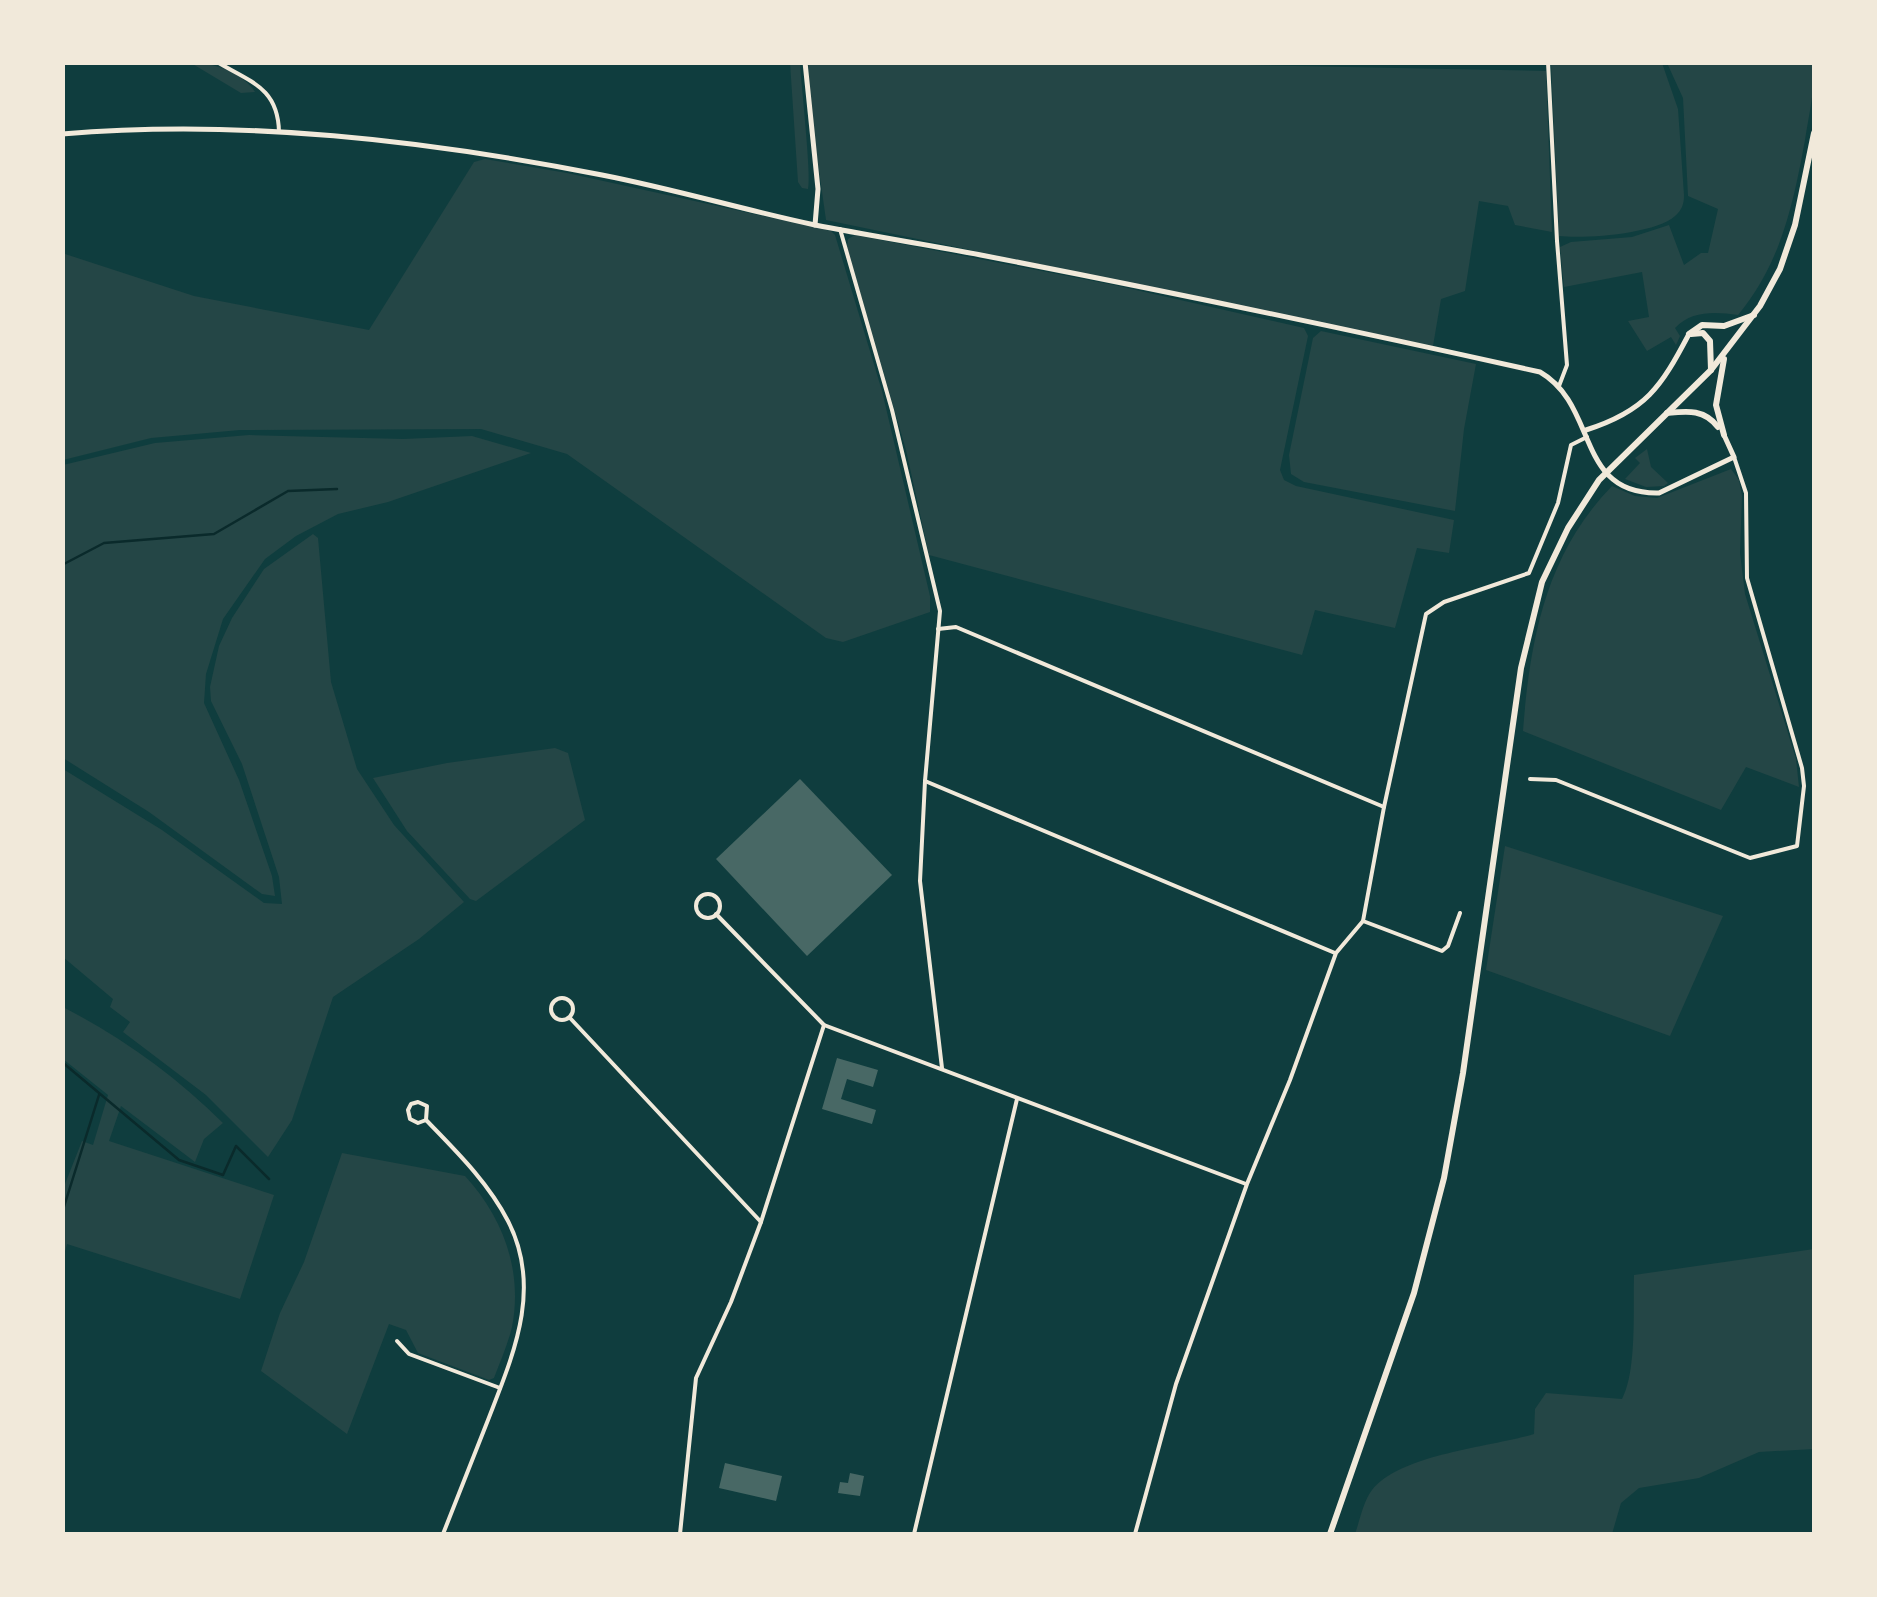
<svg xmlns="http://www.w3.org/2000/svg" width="1877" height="1597" viewBox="0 0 1877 1597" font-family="'DejaVu Sans',sans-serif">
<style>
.green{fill:#244646}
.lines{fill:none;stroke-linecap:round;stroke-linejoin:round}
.stream{stroke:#0a2a2b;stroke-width:2.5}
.building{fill:#486865}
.minor{stroke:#f1e9da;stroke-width:4}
.tertiary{stroke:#f1e9da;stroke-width:5}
.secondary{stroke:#f1e9da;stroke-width:5}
.trunk{stroke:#f1e9da;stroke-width:6}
</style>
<rect width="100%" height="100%" fill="#0f3d3e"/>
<!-- green -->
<g class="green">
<polygon points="1094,62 1546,71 1552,232 1515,225 1508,206 1479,201 1465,291 1441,299 1433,346 826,220 812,121 808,63"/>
<path d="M191 63C213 62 242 72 255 92L241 93Z"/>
<path d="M790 63H800C801 83 812 179 808 189L802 188 798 182Z"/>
<path d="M1551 63H1662L1678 109 1684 195C1684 204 1682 210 1675 216 1655 234 1585 239 1559 236Z"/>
<path d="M1667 63H1814C1815 90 1809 114 1805 140 1793 205 1781 263 1738 315 1716 312 1692 310 1675 328L1680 336 1676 345 1671 337 1647 351 1628 321 1649 317 1642 272 1564 287 1560 247 1571 242 1632 237 1669 225 1684 265 1701 253H1708L1718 209 1688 196 1683 98Z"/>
<polygon points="485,159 567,173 831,231 835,235 882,391 930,596 930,612 843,642 826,638 567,454 481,429 240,430 151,438 63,460 62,253 194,296 369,330 474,162"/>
<polygon points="855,235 1114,285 1304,328 1308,336 1280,470 1284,480 1296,486 1454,520 1449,553 1417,548 1395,628 1315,610 1302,655 929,555 906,450 847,247 848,239"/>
<polygon points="1321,331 1476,364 1464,429 1455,511 1304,482 1291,474 1289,455 1313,338"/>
<polygon points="249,435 403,439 472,436 531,453 388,502 338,514 296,536 265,559 223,619 206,674 204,703 239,780 272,876 275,896 262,894 149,812 63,758 63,465 155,443"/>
<polygon points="1647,449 1651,467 1668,483 1664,486 1646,487 1625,479 1640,463 1635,458"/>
<path d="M1731 469 1739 480 1742 496 1740 553 1745 594 1796 759 1799 787 1746 767 1721 810 1523 731C1530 639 1546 554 1612 486L1635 496 1657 498Z"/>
<polygon points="313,534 318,538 331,682 357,769 394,825 464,902 419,939 333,997 292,1120 268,1157 206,1095 123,1032 130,1022 110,1007 113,999 63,957 63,769 162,830 264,903 282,904 279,877 242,764 211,701 210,687 219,646 232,618 264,569"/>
<polygon points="555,748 568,753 585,820 476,901 470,899 407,831 373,778 447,763"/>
<polygon points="1505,846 1723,916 1670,1036 1486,970"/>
<path d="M63 1007C121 1037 176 1076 223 1123L204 1139 195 1162 121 1106 109 1141 274 1195 240 1299 67 1244 63 1259V1189L82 1141 93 1145 108 1095 63 1059Z"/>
<path d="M342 1153 465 1176C503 1217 523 1271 512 1327 508 1344 500 1362 494 1378L489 1380 418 1353 406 1330 389 1324 347 1434 261 1371 280 1313 304 1262Z"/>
<path d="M1814 1249V1449L1759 1452 1699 1478 1639 1488 1621 1503 1612 1534H1355C1360 1520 1363 1502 1372 1490 1400 1454 1491 1447 1534 1434L1535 1409 1546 1393 1622 1399C1637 1371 1633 1309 1634 1275Z"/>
</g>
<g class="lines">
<!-- stream -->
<g class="stream">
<polyline points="62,565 104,543 214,534 288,491 337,489"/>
<polyline points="62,1062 179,1160 223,1175 236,1146 269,1179"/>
<polyline points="62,1213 99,1095"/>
</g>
</g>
<!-- building -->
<g class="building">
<polygon points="800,779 892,875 807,956 716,859"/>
<polygon points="837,1058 878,1070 873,1087 847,1079 841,1099 876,1110 872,1124 822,1109"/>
<polygon points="725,1463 782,1476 776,1501 719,1488"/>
<polygon points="850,1473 864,1476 860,1496 838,1493 840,1482 848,1483"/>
</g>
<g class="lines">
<!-- minor -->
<g class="minor">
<path d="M217 62C251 82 278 88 279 132"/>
<polyline points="1548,62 1557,241 1567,365 1559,386"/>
<polyline points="840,229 892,410 940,611 925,781 920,881 942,1068"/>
<polyline points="938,629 956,627 1384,807"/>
<polyline points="1530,779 1556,780 1750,858 1797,846 1804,786 1802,768 1747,578 1746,493 1734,457"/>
<polyline points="925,781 1335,953"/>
<circle cx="708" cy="906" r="12"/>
<polyline points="1460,913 1448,946 1442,951 1363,921 1384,807 1426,614 1444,602 1529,573 1558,503 1571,445 1587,437"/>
<polyline points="716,914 824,1025 1246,1184"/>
<circle cx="562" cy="1009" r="11"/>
<polyline points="570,1018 761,1222"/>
<path d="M426 1120 418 1123 410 1119 408 1110 411 1104 418 1102 427 1106 426 1120C455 1150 488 1182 508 1221 543 1289 513 1355 488 1420 473 1458 458 1496 443 1534"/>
<polyline points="397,1341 409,1354 500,1388"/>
<polyline points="680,1534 696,1378 731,1302 761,1222 824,1025"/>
<polyline points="914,1534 1017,1099"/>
<polyline points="1135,1534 1176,1384 1247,1184 1290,1080 1336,953 1363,921"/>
</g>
<!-- tertiary -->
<polyline class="tertiary" points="805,62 818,189 815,225"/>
<!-- secondary -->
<g class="secondary">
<path d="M62 134C243 119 425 140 602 175 674 189 744 210 815 225 872 236 929 245 986 256 1171 292 1356 331 1540 372 1599 406 1575 495 1659 493L1734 457 1724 435"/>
<path d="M1586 430C1646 411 1661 387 1689 334"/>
</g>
<!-- trunk -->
<g class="trunk">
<polyline points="1689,334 1702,325 1724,326 1754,315"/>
<polyline points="1691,334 1703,333 1710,341 1711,370"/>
<path d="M1667 413C1688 411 1704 409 1718 427"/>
<polyline points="1724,435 1716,405 1724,359"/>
<polyline points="1330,1534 1414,1293 1444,1178 1463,1073 1521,668 1542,582 1568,528 1599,480 1711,370 1760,306 1780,269 1795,225 1814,133"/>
</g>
</g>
<!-- border -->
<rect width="1877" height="1597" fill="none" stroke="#f1e9da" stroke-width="130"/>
</svg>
